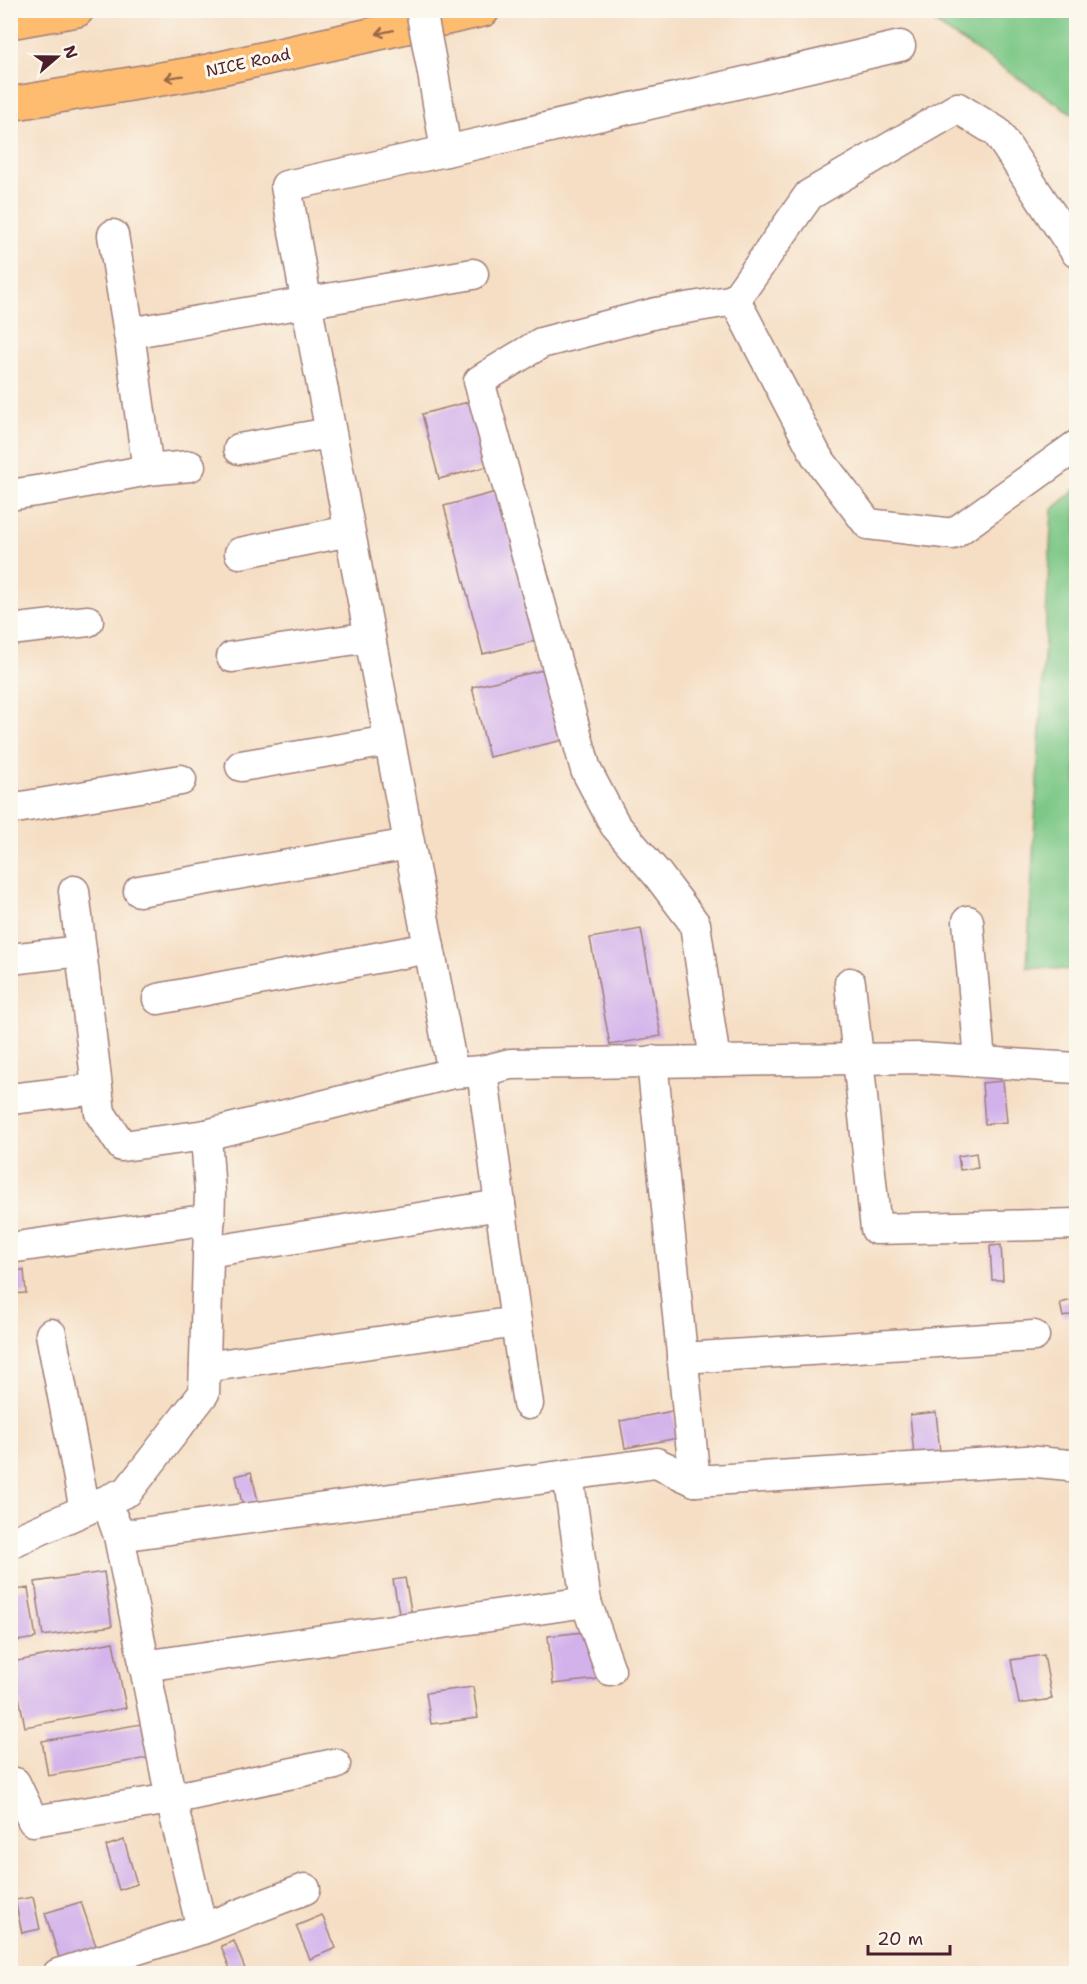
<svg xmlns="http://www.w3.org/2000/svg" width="1087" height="1984" viewBox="0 0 1087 1984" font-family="'Shantell Sans',sans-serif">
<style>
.green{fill:#7dc887;stroke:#647459;stroke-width:1.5}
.building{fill:#d3b2eb}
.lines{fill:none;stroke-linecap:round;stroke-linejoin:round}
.street-casing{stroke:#a07e78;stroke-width:33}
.highway-casing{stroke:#a07e78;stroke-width:36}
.street{stroke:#fff;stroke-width:30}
.highway{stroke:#fdbc6f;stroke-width:33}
.street-bridge-casing{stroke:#a07e78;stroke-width:33;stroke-linecap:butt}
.street-bridge{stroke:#fff;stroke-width:30}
.oneway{stroke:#9b664a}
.labels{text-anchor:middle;stroke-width:6;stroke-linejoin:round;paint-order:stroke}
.street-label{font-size:16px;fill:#4a1f2b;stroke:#fbf7ec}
</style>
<rect width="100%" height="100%" fill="#fbf7ec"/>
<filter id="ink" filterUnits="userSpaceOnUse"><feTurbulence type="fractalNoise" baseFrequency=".0167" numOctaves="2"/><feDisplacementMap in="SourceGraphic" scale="12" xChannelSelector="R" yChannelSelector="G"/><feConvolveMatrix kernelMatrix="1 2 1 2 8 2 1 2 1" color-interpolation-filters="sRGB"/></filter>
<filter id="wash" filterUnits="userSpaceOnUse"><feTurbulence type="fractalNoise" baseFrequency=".008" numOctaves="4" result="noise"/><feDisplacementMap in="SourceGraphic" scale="24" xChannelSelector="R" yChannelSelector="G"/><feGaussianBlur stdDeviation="1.35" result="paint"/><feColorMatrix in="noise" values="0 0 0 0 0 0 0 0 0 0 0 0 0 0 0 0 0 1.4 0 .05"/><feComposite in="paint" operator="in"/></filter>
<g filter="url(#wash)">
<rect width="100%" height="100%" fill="#f5dec4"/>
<!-- green -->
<g class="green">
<polygon points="979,11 1076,11 1076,116 936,24"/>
<polygon points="1076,489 1076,969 1073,970 1027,967 1052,510"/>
</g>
<g id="blocks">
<!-- building -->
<g class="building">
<polygon points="476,400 493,465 439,479 422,414"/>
<polygon points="500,491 539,640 483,654 444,506"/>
<polygon points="547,669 564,740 489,757 472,687"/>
<polygon points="641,929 661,1036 610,1045 590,938"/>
<polygon points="1003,1081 1007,1122 985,1124 982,1083"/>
<polygon points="976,1153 978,1168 960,1170 958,1156"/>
<polygon points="1001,1245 1003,1280 992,1280 990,1246"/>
<polygon points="24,1270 26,1293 10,1294 10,1271"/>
<polygon points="1076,1299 1076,1313 1063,1317 1060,1303"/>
<polygon points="673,1411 678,1438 625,1448 620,1421"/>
<polygon points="936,1412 941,1463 915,1466 910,1415"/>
<polygon points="251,1472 261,1513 245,1517 236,1476"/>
<polygon points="104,1572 112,1626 43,1636 35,1582"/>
<polygon points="405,1578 413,1621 401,1623 393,1580"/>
<polygon points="28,1588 36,1638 17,1641 10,1591"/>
<polygon points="592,1631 598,1679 553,1684 548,1636"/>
<polygon points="113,1642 126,1708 25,1727 12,1662"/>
<polygon points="1044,1655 1052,1699 1019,1704 1011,1660"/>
<polygon points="473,1687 478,1718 431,1724 426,1693"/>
<polygon points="147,1723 153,1757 48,1776 42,1741"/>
<polygon points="124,1840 137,1884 119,1890 106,1846"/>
<polygon points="33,1897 40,1929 22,1933 15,1900"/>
<polygon points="81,1902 97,1949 60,1961 45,1913"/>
<polygon points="322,1915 336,1948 310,1959 296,1926"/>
<polygon points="234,1941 247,1974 232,1974 221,1946"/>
</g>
</g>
</g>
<g filter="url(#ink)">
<use href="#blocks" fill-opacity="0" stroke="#a07e78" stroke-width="1.5"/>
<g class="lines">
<!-- street casing -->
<g class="street-casing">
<g id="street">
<polyline points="433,73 446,151"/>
<polyline points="113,235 129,333 473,274"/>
<polyline points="735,300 817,457 868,524 953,534 1076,446"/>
<polyline points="129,333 148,470 190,466"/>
<polyline points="239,449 330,433"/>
<polyline points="10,495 49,489 148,470"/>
<polyline points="240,553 349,531"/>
<polyline points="10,630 88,621"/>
<polyline points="232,657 370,637"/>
<polyline points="241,766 389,741"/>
<polyline points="10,809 181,780"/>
<polyline points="74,891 100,1113 122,1146 206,1135"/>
<polyline points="139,891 409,844"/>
<polyline points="968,921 980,1061"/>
<polyline points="10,959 81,951"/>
<polyline points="850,983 876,1229 1076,1224"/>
<polyline points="158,999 429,948"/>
<polyline points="652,1061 695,1481"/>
<polyline points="715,1061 695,924 658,875 615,825 586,770 479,381 541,343 656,313 735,300 809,195 958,108 997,132 1076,252"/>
<polyline points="453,1073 311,328 286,186 446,151 900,46"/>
<polyline points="10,1099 97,1089"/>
<polyline points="10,1248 210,1219"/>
<polyline points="208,1252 500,1205"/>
<polyline points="516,1322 528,1404"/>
<polyline points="51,1334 85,1510"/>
<polyline points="682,1358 1034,1336"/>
<polyline points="205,1367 516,1322 482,1071"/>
<polyline points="119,1536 656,1463 695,1481 1026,1461 1069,1465 1076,1469"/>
<polyline points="10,1543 128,1491 204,1393 210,1193 206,1135 453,1073 482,1071 510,1064 920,1058 1076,1068"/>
<polyline points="586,1602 610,1670"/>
<polyline points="144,1666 586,1602 568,1475"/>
<polyline points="10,1782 15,1783 33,1821 171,1799 335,1764"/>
<polyline points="202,1929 305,1889"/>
<polyline points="58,1974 112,1957"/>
<polyline points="111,1974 112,1957 202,1929 171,1799 119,1536 113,1519"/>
</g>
</g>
<!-- highway casing -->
<g class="highway-casing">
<g id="highway">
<polyline points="10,22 77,10"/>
<polyline points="10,104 203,72 483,10"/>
</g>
</g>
<!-- street -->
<use href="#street" class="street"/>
<!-- highway -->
<use href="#highway" class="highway"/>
<!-- street-bridge casing -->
<g class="street-bridge-casing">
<polyline id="street-bridge" points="421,10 433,73"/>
</g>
<!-- street-bridge -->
<use href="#street-bridge" class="street-bridge"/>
</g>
<!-- one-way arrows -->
<defs><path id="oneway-shaft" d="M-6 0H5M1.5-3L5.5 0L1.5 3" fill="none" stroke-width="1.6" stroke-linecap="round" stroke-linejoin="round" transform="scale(1.5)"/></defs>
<g class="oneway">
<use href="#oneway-shaft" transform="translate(385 32) rotate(168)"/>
<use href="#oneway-shaft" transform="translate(174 77) rotate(171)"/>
</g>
</g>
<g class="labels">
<!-- street labels -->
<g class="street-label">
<text transform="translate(248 62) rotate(-12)" y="6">NICE Road</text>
</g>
</g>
<!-- margin -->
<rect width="1087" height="1984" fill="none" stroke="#fbf7ec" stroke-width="36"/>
<!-- north arrow -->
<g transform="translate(57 57) rotate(70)" stroke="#fbf7ec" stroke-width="4.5" paint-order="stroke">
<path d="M0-4.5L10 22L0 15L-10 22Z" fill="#4a1f2b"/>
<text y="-9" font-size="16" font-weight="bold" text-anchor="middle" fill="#4a1f2b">N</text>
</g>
<!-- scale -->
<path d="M868 1945v9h82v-9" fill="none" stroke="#4a1f2b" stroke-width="3"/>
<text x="877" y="1945" font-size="18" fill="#4a1f2b" stroke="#fbf7ec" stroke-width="4.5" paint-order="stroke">20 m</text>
</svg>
